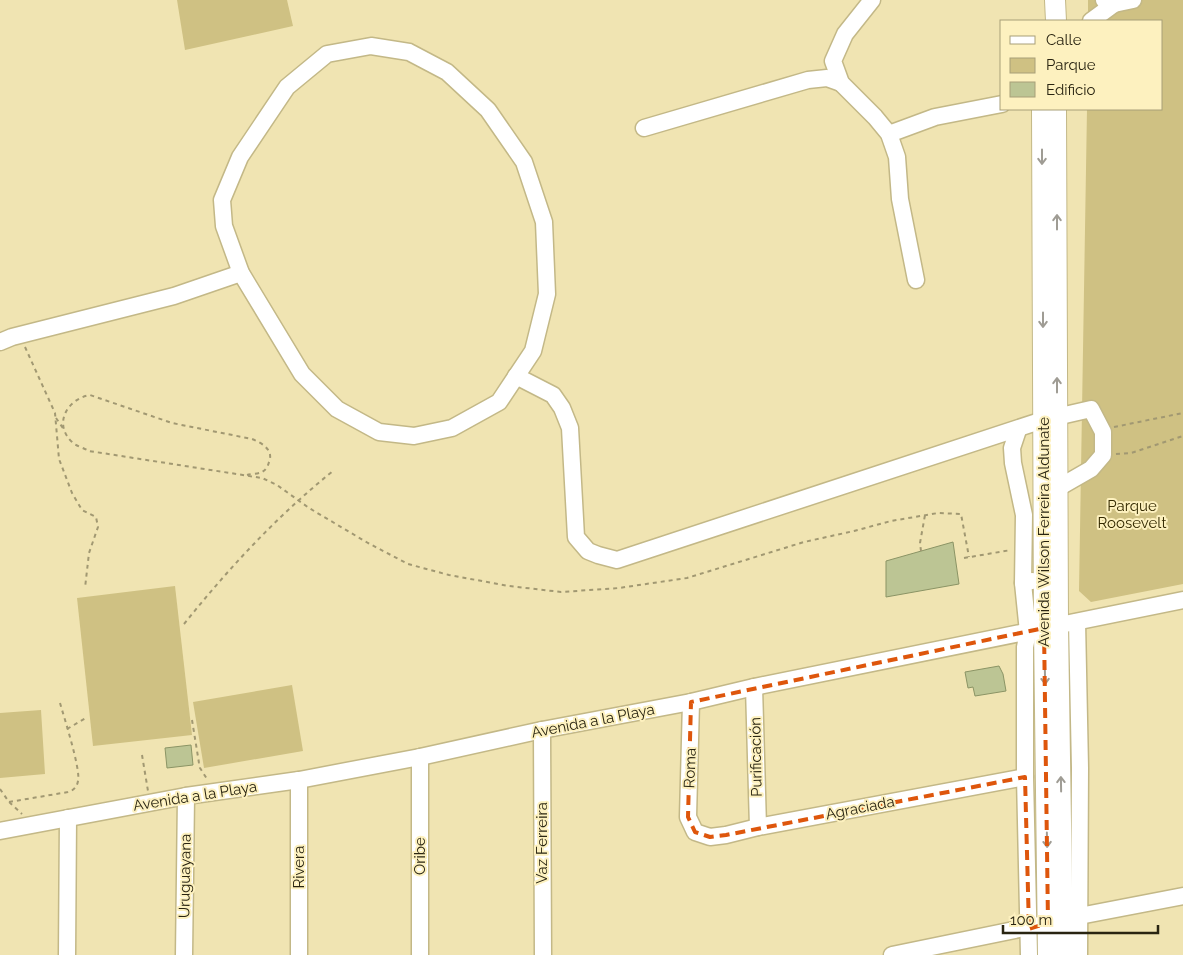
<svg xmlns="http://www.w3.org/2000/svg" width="1183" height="955" viewBox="0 0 1183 955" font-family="Raleway,sans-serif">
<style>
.green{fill:#cfc183}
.building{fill:#bcc594;stroke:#8b9465}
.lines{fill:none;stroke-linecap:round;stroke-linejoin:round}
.minor-casing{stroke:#c3b887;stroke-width:19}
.major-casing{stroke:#c3b887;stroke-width:22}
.path{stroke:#a19872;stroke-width:2;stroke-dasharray:4 4;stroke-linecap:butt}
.minor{stroke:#fff;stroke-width:16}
.major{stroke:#fff;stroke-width:20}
.oneway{stroke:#9f9c94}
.marked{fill:none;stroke:#de560c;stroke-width:4;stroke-dasharray:10 6;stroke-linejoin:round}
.labels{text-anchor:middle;stroke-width:4;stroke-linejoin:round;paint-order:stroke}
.park-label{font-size:15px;fill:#332900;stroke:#fdf1bf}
.street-label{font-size:15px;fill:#292411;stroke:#fdf1bf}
</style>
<rect width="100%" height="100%" fill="#f0e4b2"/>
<!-- green -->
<g class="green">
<polygon points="177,0 287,0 293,26 185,50"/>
<polygon points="1088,0 1183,0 1183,584 1091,602 1079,591 1087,109 1162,109 1162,21 1088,21"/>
<polygon points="175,586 192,735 93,746 77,598"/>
<polygon points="292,685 303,751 204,768 193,702"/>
<polygon points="41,710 45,774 0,778 0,713"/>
</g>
<!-- building -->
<g class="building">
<polygon points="953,542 959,584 886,597 886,561"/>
<polygon points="999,666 1003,674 1006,691 975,696 973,687 968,688 965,672"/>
<polygon points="191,745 193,765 167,768 165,748"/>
</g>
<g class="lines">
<!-- minor casing -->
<g class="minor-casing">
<g id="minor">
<polyline points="872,0 845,34 833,61 841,83 875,117 889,134 897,157 900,199 916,280"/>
<polyline points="1114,4 1133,0"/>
<polyline points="1091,21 1114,4 1104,0"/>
<polygon points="371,46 409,52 447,72 488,110 524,162 544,222 547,294 533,351 499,402 452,428 414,436 379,432 337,409 302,374 241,273 224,226 222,200 240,157 287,87 327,54"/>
<polyline points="644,128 808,80 827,78 841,83"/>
<polyline points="889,134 935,117 1002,104"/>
<polyline points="0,342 12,337 174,296 241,273"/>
<polyline points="516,376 553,395 562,408 570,428 576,537 588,551 598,555 617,560 1043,420 1091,409 1103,432 1103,455 1091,469 1058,488"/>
<polyline points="1018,430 1012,448 1013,463 1024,515 1023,583 1032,581"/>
<polyline points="1023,583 1028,632 1025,647 1025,777 1029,955"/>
<polyline points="1077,622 1080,768 1079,955"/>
<polyline points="754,687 758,827"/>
<polyline points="691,702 688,817 695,832 710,837 726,835 758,827 1025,777"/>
<polyline points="542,730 543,955"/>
<polyline points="420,757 420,955"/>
<polyline points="299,780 299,955"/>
<polyline points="0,831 186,796 299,780 420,757 542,730 691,702 754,687 1183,600"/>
<polyline points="1069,918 1183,896"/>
<polyline points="67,955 68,818"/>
<polyline points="184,955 186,796"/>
<polyline points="892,955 1039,925"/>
</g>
</g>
<!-- major casing -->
<g class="major-casing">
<g id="major">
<polyline points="1055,0 1056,21"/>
<polyline points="1042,109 1044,628 1048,955"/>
<polyline points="1056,109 1058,626 1063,955"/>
</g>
</g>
<!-- path -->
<g class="path">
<polyline points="25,347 55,413 59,459 72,493 82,510 96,517 98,527 89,553 85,588"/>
<polyline points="56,418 65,431"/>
<polyline points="1114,427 1183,413"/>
<polyline points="1116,454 1131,453 1183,436"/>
<path d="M247 475C251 474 258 474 262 472 266 470 268 466 269 462 274 450 262 443 252 439L172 423 90 395C67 399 53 424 72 442 76 446 84 448 89 451L262 478 277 485 309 508 368 543 408 564 449 575 509 586 561 592 619 588 687 578 804 542 854 531 891 521 938 513 961 514 969 557"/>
<polyline points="921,551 920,543 925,515"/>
<polyline points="964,558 1011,550"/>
<path d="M184 624C229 568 277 516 333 471"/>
<polyline points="192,720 199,763 200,768 207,779"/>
<polyline points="67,729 86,718"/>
<polyline points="142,755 148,791"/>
<polyline points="0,789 9,802 22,814"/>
<path d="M9 802 68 792C73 791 77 787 78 781 81 770 64 717 60 703"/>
</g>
<!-- minor -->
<use href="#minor" class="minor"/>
<!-- major -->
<use href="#major" class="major"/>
</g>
<!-- one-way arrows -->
<defs><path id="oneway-shaft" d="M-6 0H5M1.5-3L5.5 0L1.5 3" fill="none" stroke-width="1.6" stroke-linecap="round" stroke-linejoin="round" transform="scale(1.25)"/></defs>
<g class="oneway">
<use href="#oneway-shaft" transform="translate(1042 157) rotate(90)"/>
<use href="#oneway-shaft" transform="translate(1057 222) rotate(-90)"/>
<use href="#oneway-shaft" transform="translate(1043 320) rotate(90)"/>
<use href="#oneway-shaft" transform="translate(1057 385) rotate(-90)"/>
<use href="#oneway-shaft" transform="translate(1045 677) rotate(89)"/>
<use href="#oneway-shaft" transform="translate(1061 784) rotate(-91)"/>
<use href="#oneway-shaft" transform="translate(1047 840) rotate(89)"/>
</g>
<!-- marked area -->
<path class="marked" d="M1044 628 1048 923 1029 929 1025 777 726 835 710 837 695 832 688 817 691 702Z"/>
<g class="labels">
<!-- park labels -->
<g class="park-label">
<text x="1132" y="511">Parque<tspan x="1132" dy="17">Roosevelt</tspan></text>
</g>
<!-- street labels -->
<g class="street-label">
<text transform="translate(1044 532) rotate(-90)" y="5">Avenida Wilson Ferreira Aldunate</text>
<text transform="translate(593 721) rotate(-11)" y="5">Avenida a la Playa</text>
<text transform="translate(756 757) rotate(-91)" y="5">Purificación</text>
<text transform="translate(690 768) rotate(-88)" y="5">Roma</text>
<text transform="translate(195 796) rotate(-9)" y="5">Avenida a la Playa</text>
<text transform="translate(860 808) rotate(-11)" y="5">Agraciada</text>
<text transform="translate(542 843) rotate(-90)" y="5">Vaz Ferreira</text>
<text transform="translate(420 856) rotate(-90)" y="5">Oribe</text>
<text transform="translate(299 867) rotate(-90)" y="5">Rivera</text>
<text transform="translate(185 876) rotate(-89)" y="5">Uruguayana</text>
</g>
</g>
<!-- legend -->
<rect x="1000" y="20" width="162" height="90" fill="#fdf1bf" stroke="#a89f79"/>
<rect x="1010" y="36" width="25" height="8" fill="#ffffff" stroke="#a89f79"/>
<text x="1046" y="45" font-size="15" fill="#292411">Calle</text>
<rect x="1010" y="58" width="25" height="15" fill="#cfc183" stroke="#a89f79"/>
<text x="1046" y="70" font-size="15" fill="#292411">Parque</text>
<rect x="1010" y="82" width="25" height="15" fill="#bcc594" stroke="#a89f79"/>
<text x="1046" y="95" font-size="15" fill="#292411">Edificio</text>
<!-- scale -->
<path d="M1003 925v8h155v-8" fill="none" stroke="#292411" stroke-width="2.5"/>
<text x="1010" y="925" font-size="15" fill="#292411" stroke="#fdf1bf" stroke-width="4" paint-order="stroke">100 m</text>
</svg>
